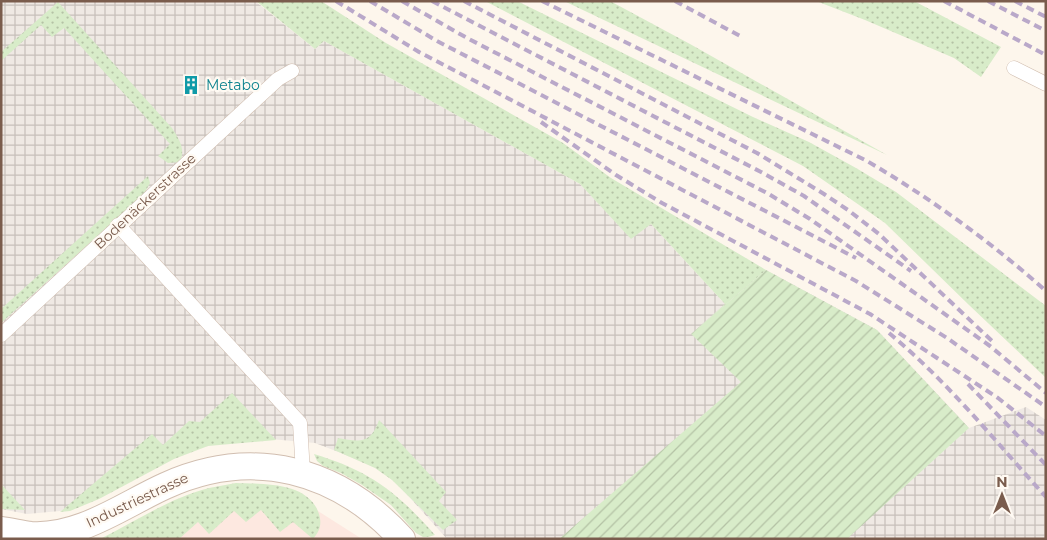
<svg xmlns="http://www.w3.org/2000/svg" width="1047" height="540" viewBox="0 0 1047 540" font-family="Montserrat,sans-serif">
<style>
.commercial{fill:#fde8e0}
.industrial{fill:url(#industrial-grid)}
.grass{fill:url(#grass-dots)}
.garden{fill:url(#garden-furrows)}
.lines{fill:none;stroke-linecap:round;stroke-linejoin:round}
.lane-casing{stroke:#d1beb0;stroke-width:15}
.street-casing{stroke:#d1beb0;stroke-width:28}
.lane{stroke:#fff;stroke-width:14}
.street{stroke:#fff;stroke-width:26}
.rail{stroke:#b9a8c9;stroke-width:4;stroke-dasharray:8 5;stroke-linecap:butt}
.labels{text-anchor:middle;stroke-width:4.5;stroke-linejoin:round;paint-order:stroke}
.culture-label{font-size:14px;fill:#0d838f;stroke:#fffaf3;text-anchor:start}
.street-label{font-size:14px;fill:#7a5c4d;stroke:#fffaf3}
</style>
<defs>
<pattern id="industrial-grid" width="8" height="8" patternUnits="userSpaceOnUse" patternTransform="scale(1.25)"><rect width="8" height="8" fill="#efe9e4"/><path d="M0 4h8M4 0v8" fill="none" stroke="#c7c0bb"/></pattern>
<pattern id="grass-dots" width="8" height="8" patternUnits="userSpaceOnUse" patternTransform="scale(1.25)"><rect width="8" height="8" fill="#d8ecc9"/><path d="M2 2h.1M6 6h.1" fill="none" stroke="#b4c2a5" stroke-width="1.8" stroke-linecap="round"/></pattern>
<pattern id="garden-furrows" width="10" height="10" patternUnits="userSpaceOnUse" patternTransform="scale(1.25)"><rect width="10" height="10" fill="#d8ecc9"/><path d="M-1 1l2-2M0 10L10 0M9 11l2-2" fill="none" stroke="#b4c2a5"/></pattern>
</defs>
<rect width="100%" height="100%" fill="#fdf6ec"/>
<!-- commercial -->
<polygon class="commercial" points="221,494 307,504 362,539 165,539"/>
<!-- industrial -->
<polygon class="industrial" points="1,1 255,1 315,49 324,41 580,184 631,238 651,224 725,304 766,270 877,330 969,428 1026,407 1046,420 1046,539 447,539 394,480 375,466 315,443 270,439 207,444 174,457 71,510 27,514 1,509"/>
<!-- grass -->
<g class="grass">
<polygon points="256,1 321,1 386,43 563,143 611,178 766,270 691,334 725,304 651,224 631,239 580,184 324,41 315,49"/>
<polygon points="485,1 517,1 753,117 809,142 856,168 896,192 1046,306 1046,378 969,305 885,223 803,166"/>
<polygon points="564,1 610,1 690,44 887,155"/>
<polygon points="816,1 914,1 1001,47 981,77 954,58 865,20"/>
<path d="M58 2 172 128C179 139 186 149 180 162L168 163 158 156 170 144 64 28 52 37 41 25 1 61V52Z"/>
<polygon points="148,176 150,183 144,194 1,323 1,309"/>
<polygon points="232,393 276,440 208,446 174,459 99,499 70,511 60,512 152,434 163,445 189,421 200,422"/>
<path d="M379 420 446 492 439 501 457 520 443 530 392 480 375 468 334 450 338 438C360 442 371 444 379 420Z"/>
<path d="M314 454C370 471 397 492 435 535L428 537H423L416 533 391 505 362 485 341 473 323 466 317 461Z"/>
<path d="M236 483C264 484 309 482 319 514 322 524 320 531 313 539L293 522 280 532 261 510 246 522 234 511 209 534 198 522 179 539H100C136 521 170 498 209 488 218 486 227 485 236 483Z"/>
<polygon points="1,484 25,510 1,509"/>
</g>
<!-- garden -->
<polygon class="garden" points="766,270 877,330 969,428 847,539 559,539 741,382 691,334"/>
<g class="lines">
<!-- lane casing -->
<g class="lane-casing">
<g id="lane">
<polyline points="1014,68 1046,84"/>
<polyline points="118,225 300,423 303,473"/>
<polyline points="1,335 278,79 292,71"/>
</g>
</g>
<!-- street casing -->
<g class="street-casing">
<path id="street" d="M1 530C11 531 21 534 31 535 80 538 123 505 165 486 253 446 338 469 402 539"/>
</g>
<!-- lane -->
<use href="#lane" class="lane"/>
<!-- street -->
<use href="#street" class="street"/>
<!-- rail -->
<g class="rail">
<polyline points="336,1 419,52 475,81 856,281 947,338 1046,407"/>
<polyline points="370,1 437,41 856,258"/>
<polyline points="402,1 467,38 767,193 810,219 990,346 1046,393"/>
<polyline points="432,1 761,172 804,196 911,271"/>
<polyline points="464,1 757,153 824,194 848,210 879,234 992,341"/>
<path d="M542 1 867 161C930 198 991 242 1046 291"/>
<polyline points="675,1 740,36"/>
<polyline points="944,1 1046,55"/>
<polyline points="988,1 1046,31"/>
<polyline points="1015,1 1046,17"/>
<polyline points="541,122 616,175 662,203 870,314 998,398 1046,436"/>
<path d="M889 333C947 381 996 442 1046 497"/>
<polyline points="968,384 1046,465"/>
</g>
</g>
<!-- icons -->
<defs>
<g id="building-bare" transform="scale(1.5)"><path d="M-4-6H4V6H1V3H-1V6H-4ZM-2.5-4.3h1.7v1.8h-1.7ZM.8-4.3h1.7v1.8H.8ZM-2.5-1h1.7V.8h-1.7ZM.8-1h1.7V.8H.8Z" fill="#0f9aa8" stroke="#fffaf3" stroke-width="2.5" paint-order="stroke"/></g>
</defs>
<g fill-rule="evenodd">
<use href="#building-bare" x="191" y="85"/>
</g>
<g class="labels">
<!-- culture labels -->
<g class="culture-label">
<text x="206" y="90">Metabo</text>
</g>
<!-- street labels -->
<g class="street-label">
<text transform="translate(145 201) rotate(-43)" y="5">Bodenäckerstrasse</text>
<text transform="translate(137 500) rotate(-25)" y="5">Industriestrasse</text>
</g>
</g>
<!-- border -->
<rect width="1047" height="540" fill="none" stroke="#7a5c4d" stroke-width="5"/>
<!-- north arrow -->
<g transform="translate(1002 495)" stroke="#fffaf3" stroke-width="4" paint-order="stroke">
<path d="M0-4L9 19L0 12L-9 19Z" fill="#7a5c4d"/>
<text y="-8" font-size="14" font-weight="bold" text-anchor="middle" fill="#7a5c4d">N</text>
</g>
</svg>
